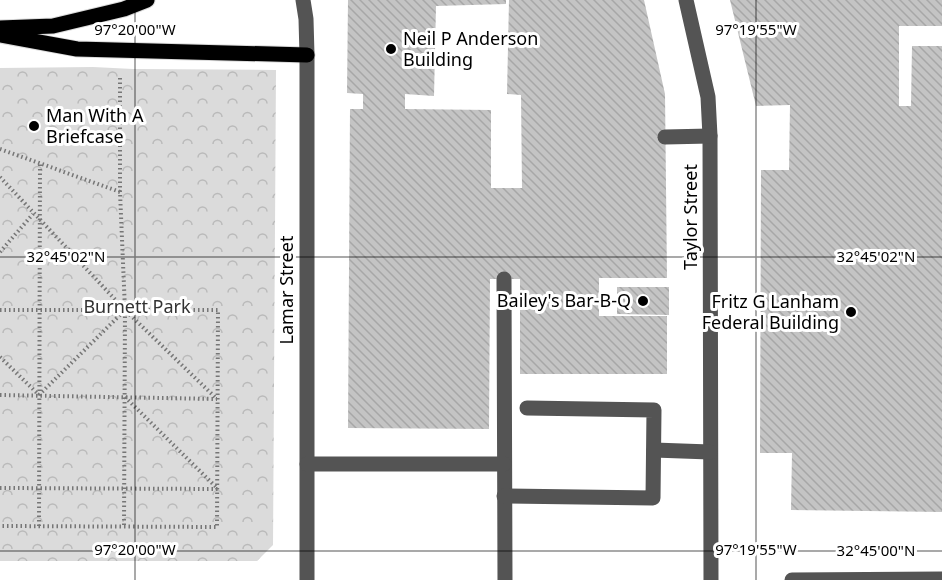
<svg xmlns="http://www.w3.org/2000/svg" width="942" height="580" viewBox="0 0 942 580" font-family="'Noto Sans',sans-serif">
<style>
.park{fill:url(#park-crowns)}
.building{fill:url(#building-back-hatch)}
.lines{fill:none;stroke-linecap:round;stroke-linejoin:round}
.major-casing{stroke:#dbdbdb;stroke-width:17}
.path{stroke:#767676;stroke-width:4;stroke-dasharray:1.5 3;stroke-linecap:butt}
.minor{stroke:#545454;stroke-width:15}
.major{stroke:#000;stroke-width:15}
.ticks{fill:none;stroke:#000;stroke-width:1.5;stroke-opacity:0.45}
.poi-dot{fill:#000;stroke:#fff;stroke-width:2}
.labels{text-anchor:middle;stroke-width:6;stroke-linejoin:round;paint-order:stroke}
.poi-label{font-size:18px;fill:#000;stroke:#fff;text-anchor:start}
.street-label{font-size:18px;fill:#000;stroke:#fff}
.park-label{font-size:18px;fill:#323232;stroke:#fff}
.ticks-label{font-size:15px;text-anchor:middle;fill:#000;stroke:#fff;stroke-width:6;stroke-linejoin:round;paint-order:stroke}
</style>
<defs>
<pattern id="park-crowns" width="20" height="18" patternUnits="userSpaceOnUse" patternTransform="scale(1.5)"><rect width="20" height="18" fill="#dbdbdb"/><path d="M2 6a3 3 0 1 1 6 0M12 15a3 3 0 1 1 6 0" fill="none" stroke="#bababa"/></pattern>
<pattern id="building-back-hatch" width="6" height="6" patternUnits="userSpaceOnUse" patternTransform="scale(1.5)"><rect width="6" height="6" fill="#c4c4c4"/><path d="M-1 5l2 2M0 0l6 6M5-1l2 2" fill="none" stroke="#a7a7a7"/></pattern>
</defs>
<rect width="100%" height="100%" fill="#fff"/>
<!-- park -->
<polygon class="park" points="93,67 133,69 276,70 273,545 257,561 0,561 0,68"/>
<!-- building -->
<g class="building">
<polygon points="348,0 506,0 506,4 436,6 434,96 405,94 405,109 491,110 491,188 522,188 521,95 507,94 509,0 644,0 665,94 667,278 599,278 599,316 667,316 667,374 520,374 520,279 490,279 489,429 348,428 350,109 363,109 363,94 347,93"/>
<polygon points="730,0 942,0 942,26 899,26 899,106 911,106 912,46 942,46 942,512 791,510 792,453 760,453 761,170 789,170 790,105 756,106"/>
<polygon points="617,287 669,287 669,315 617,314"/>
</g>
<g class="lines">
<!-- major casing -->
<g class="major-casing">
<g id="major">
<polyline points="0,28 53,26 124,9 147,0"/>
<polyline points="0,35 77,49 307,55"/>
</g>
</g>
<!-- path -->
<g class="path">
<polyline points="120,78 120,192"/>
<polyline points="0,149 120,192 125,310 124,527"/>
<polyline points="0,177 125,310 217,399"/>
<polyline points="0,252 33,214"/>
<polyline points="0,310 218,310 217,527 0,526"/>
<polyline points="0,357 38,394"/>
<polyline points="0,395 217,399"/>
<polyline points="39,395 124,311"/>
<polyline points="125,397 217,488"/>
<polyline points="0,488 218,489"/>
<polyline points="39,526 40,164"/>
</g>
<!-- minor -->
<g class="minor">
<polyline points="303,0 306,19 307,55 307,580"/>
<polyline points="686,0 708,97 710,136 711,580"/>
<polyline points="665,137 710,136"/>
<polyline points="504,279 505,580"/>
<polyline points="654,450 710,452"/>
<polyline points="307,464 504,464"/>
<polyline points="504,496 653,498 654,410 527,408"/>
<polyline points="792,580 942,579"/>
</g>
<!-- major -->
<use href="#major" class="major"/>
</g>
<!-- ticks -->
<path class="ticks" d="M135 0V580M756 0V580M0 257H942M0 551H942"/>
<!-- markers -->
<g class="poi-dot">
<circle cx="391" cy="49" r="6"/>
<circle cx="34" cy="126" r="6"/>
<circle cx="643" cy="301" r="6"/>
<circle cx="851" cy="312" r="6"/>
</g>
<g class="labels">
<!-- poi labels -->
<g class="poi-label">
<text x="403" y="45">Neil P Anderson<tspan x="403" dy="21">Building</tspan></text>
<text x="46" y="122">Man With A<tspan x="46" dy="21">Briefcase</tspan></text>
<text x="631" y="307" text-anchor="end">Bailey's Bar-B-Q</text>
<text x="839" y="308" text-anchor="end">Fritz G Lanham<tspan x="839" dy="21">Federal Building</tspan></text>
</g>
<!-- street labels -->
<g class="street-label">
<text transform="translate(691 217) rotate(-90)" y="6">Taylor Street</text>
<text transform="translate(287 290) rotate(-90)" y="6">Lamar Street</text>
</g>
<!-- park labels -->
<g class="park-label">
<text x="137" y="313">Burnett Park</text>
</g>
</g>
<g class="ticks-label">
<text x="135" y="35">97°20'00"W</text>
<text x="756" y="35">97°19'55"W</text>
<text x="66" y="262">32°45'02"N</text>
<text x="876" y="262">32°45'02"N</text>
<text x="135" y="555">97°20'00"W</text>
<text x="756" y="555">97°19'55"W</text>
<text x="876" y="556">32°45'00"N</text>
</g>
</svg>
